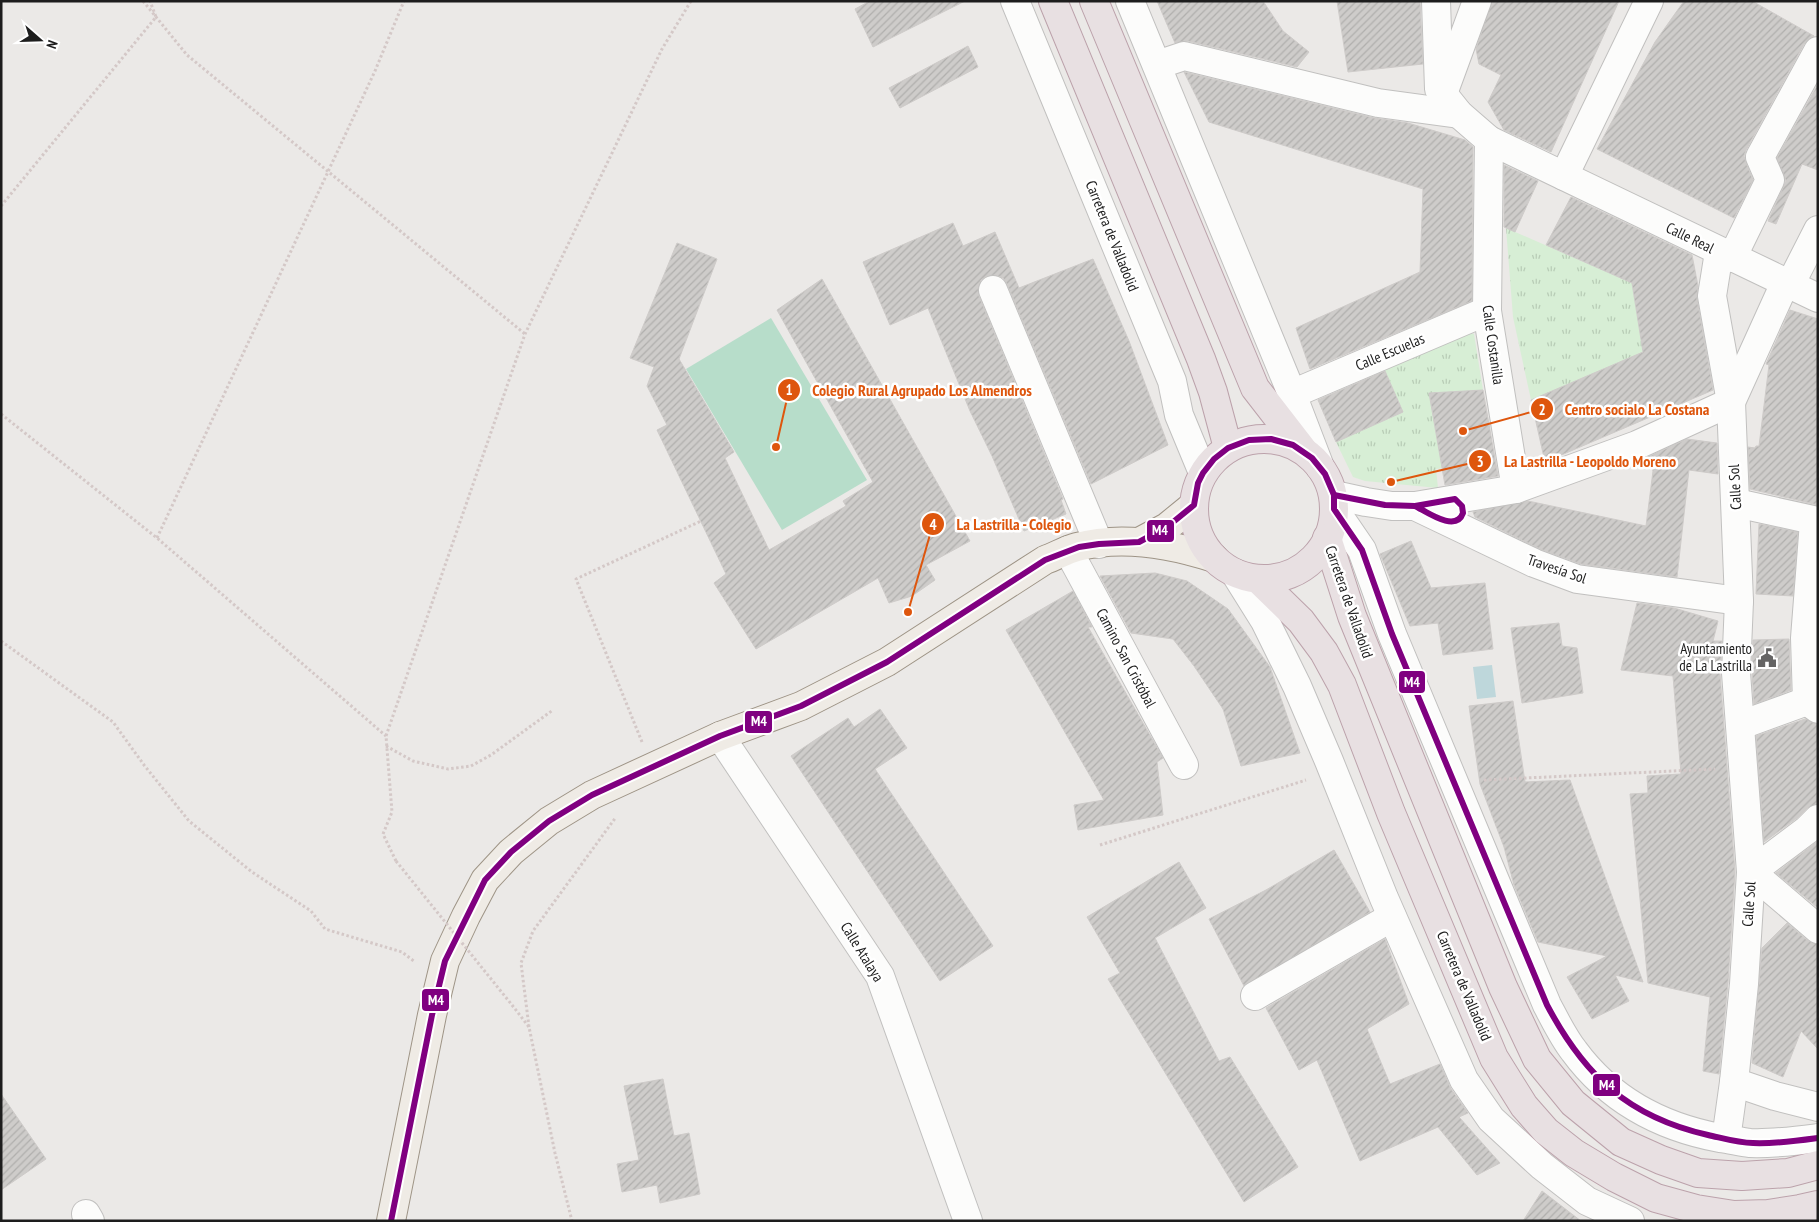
<svg xmlns="http://www.w3.org/2000/svg" width="1819" height="1222" viewBox="0 0 1819 1222" font-family="'PT Sans Narrow',sans-serif">
<style>
.park{fill:url(#park-tufts)}
.pitch{fill:#b7ddca}
.water{fill:#bed7db}
.building{fill:url(#building-hatch);stroke:#cecbc9}
.lines{fill:none;stroke-linecap:round;stroke-linejoin:round}
.minor-casing{stroke:#c1c0bf;stroke-width:30}
.major-casing{stroke:#9e9486;stroke-width:30}
.highway-casing{stroke:#bca2ab;stroke-width:30}
.path{stroke:#d4c8c7;stroke-width:3;stroke-dasharray:2.5 2.5;stroke-linecap:butt}
.minor{stroke:#fcfcfb;stroke-width:28}
.major{stroke:#efebe5;stroke-width:28}
.highway{stroke:#e8e0e2;stroke-width:28}
.path-bridge{stroke:#d4c8c7;stroke-width:3;stroke-dasharray:2.5 2.5;stroke-linecap:butt}
.bus-1-casing{stroke:#fff;stroke-width:10}
.bus-1{stroke:#800080;stroke-width:6}
.labels{text-anchor:middle;stroke-width:5;stroke-linejoin:round;paint-order:stroke}
.street-label{font-size:15px;fill:#1d1d1d;stroke:#fff}
.poi-label{font-size:15px;fill:#1d1d1d;stroke:#fff;text-anchor:end}
.leader{fill:none;stroke:#de560d;stroke-width:2}
.callout-dot{fill:#de560d;stroke:#fff;stroke-width:2}
.mark-label{font-size:15px;text-anchor:middle;font-weight:bold;fill:#fff}
.callout-label{font-size:16px;text-anchor:middle;font-weight:bold;fill:#de560d;stroke:#fff;stroke-width:5;stroke-linejoin:round;paint-order:stroke}
.line-badge{stroke:#fff;stroke-width:2}
.badge-label{font-size:14px;text-anchor:middle;font-weight:bold;fill:#fff}
</style>
<defs>
<pattern id="park-tufts" width="24" height="20" patternUnits="userSpaceOnUse" patternTransform="scale(1.25)"><rect width="24" height="20" fill="#d7eed5"/><path d="M3 7l-1-3M5 7V3M7 7l1-3M15 17l-1-3M17 17v-4M19 17l1-3" fill="none" stroke="#b8ccb6"/></pattern>
<pattern id="building-hatch" width="6" height="6" patternUnits="userSpaceOnUse" patternTransform="scale(1.25)"><rect width="6" height="6" fill="#ceccca"/><path d="M-1 1l2-2M0 6l6-6M5 7l2-2" fill="none" stroke="#b0afad"/></pattern>
</defs>
<rect width="100%" height="100%" fill="#ebe9e7"/>
<!-- park -->
<g class="park">
<polygon points="1506,228 1632,283 1643,352 1531,400 1513,317"/>
<polygon points="1468,332 1474,334 1483,390 1429,394 1442,468 1436,469 1438,488 1365,481 1353,477 1336,442 1403,412 1382,364"/>
</g>
<!-- pitch -->
<polygon class="pitch" points="771,318 867,480 782,530 686,369"/>
<!-- water -->
<polygon class="water" points="1492,665 1496,697 1477,699 1473,667"/>
<!-- building -->
<g class="building">
<polygon points="870,1 965,1 873,47 855,9"/>
<polygon points="1157,1 1263,1 1283,31 1309,52 1297,67 1188,41 1175,43"/>
<polygon points="1337,1 1420,1 1423,64 1348,72"/>
<polygon points="1492,1 1619,1 1551,152 1504,130 1488,102 1501,75 1479,64 1476,49"/>
<polygon points="1684,1 1752,1 1814,36 1810,38 1804,44 1746,150 1744,156 1746,163 1753,180 1734,218 1597,149 1655,42"/>
<polygon points="968,46 978,67 900,108 889,88"/>
<polygon points="1184,72 1374,118 1408,123 1465,140 1473,147 1472,301 1310,369 1296,328 1420,272 1423,189 1209,122"/>
<polygon points="1818,84 1818,170 1802,164 1776,224 1768,221 1786,181 1777,158"/>
<polygon points="1504,165 1538,181 1515,232 1504,227"/>
<polygon points="1571,197 1692,255 1698,286 1697,299 1713,390 1545,462 1531,400 1643,352 1632,283 1546,245"/>
<polygon points="953,223 963,246 995,232 1019,288 1093,259 1129,341 1168,445 1091,484 1007,284 1003,278 995,275 987,276 981,280 978,288 979,296 1063,499 1061,500 1066,514 1024,531 992,456 970,411 928,308 890,325 863,262"/>
<polygon points="677,243 717,259 679,359 734,452 725,458 769,550 846,506 843,501 873,482 777,310 822,279 970,541 926,565 935,580 912,596 889,603 878,578 756,649 714,583 726,574 657,430 667,425 647,386 654,367 630,358"/>
<polygon points="1790,310 1818,319 1818,505 1750,489 1748,447 1755,448 1756,446 1759,446 1769,365 1766,364"/>
<polygon points="1385,371 1403,412 1336,442 1318,400"/>
<polygon points="1483,390 1498,476 1445,485 1429,393"/>
<polygon points="1687,439 1717,443 1718,474 1689,470 1677,577 1581,564 1540,549 1475,517 1473,512 1528,501 1646,526 1653,471 1648,457"/>
<polygon points="1759,524 1798,532 1793,596 1756,594"/>
<polygon points="1411,541 1431,588 1485,583 1493,649 1443,655 1438,623 1410,626 1380,554"/>
<polygon points="1155,573 1187,581 1228,609 1270,667 1300,753 1241,766 1223,709 1194,666 1173,639 1131,633 1100,576"/>
<polygon points="1073,591 1092,627 1088,627 1163,758 1157,762 1163,815 1078,830 1074,805 1104,800 1006,630"/>
<polygon points="1637,603 1674,608 1718,621 1713,641 1722,641 1720,674 1735,872 1728,983 1719,1074 1703,1071 1710,997 1648,983 1630,794 1648,793 1647,776 1681,774 1673,676 1621,670"/>
<polygon points="1559,623 1562,646 1577,648 1583,693 1522,703 1511,628"/>
<polygon points="1789,639 1791,690 1754,704 1752,673 1753,640"/>
<polygon points="1513,701 1525,782 1570,780 1643,982 1615,975 1629,1001 1592,1019 1567,977 1607,956 1538,942 1514,885 1504,847 1480,784 1469,706"/>
<polygon points="880,709 907,748 875,769 993,946 940,981 791,756 848,718 854,727"/>
<polygon points="1805,719 1818,724 1818,804 1807,808 1797,818 1764,842 1756,736"/>
<polygon points="1818,841 1818,908 1776,873"/>
<polygon points="1334,850 1370,912 1244,986 1209,919 1266,890"/>
<polygon points="1179,862 1206,908 1155,938 1219,1061 1230,1057 1298,1167 1244,1202 1108,979 1120,973 1087,917"/>
<polygon points="1787,923 1808,941 1818,944 1818,1049 1801,1031 1783,1077 1752,1063 1762,948"/>
<polygon points="1385,939 1409,1004 1367,1029 1390,1084 1440,1064 1451,1089 1468,1113 1459,1117 1500,1163 1477,1175 1438,1127 1360,1161 1317,1060 1299,1070 1266,1008"/>
<polygon points="663,1079 674,1136 689,1133 700,1194 660,1203 657,1185 622,1192 617,1164 639,1160 624,1086"/>
<polygon points="1,1094 46,1159 1,1190"/>
<polygon points="1542,1191 1581,1221 1523,1221"/>
</g>
<g class="lines">
<!-- minor casing -->
<g class="minor-casing">
<g id="minor">
<polyline points="1015,1 1172,381 1179,415 1203,473"/>
<polyline points="1130,1 1292,394 1320,467"/>
<polyline points="1436,1 1439,89 1459,114 1489,140 1818,298"/>
<polyline points="1157,65 1184,56 1378,103 1459,114"/>
<polyline points="1444,91 1477,1"/>
<polyline points="1489,140 1487,311 1516,489"/>
<polyline points="1564,176 1649,1"/>
<polyline points="1719,252 1712,296 1731,402 1739,601 1736,673 1751,872 1744,984 1734,1082 1728,1125 1724,1138"/>
<polyline points="1732,258 1770,180 1760,157 1818,51"/>
<polyline points="1790,285 1818,230"/>
<polyline points="993,290 1099,544"/>
<polyline points="1292,394 1487,311"/>
<polyline points="1334,495 1366,502 1392,506 1415,506 1516,489 1637,445 1731,402 1785,283"/>
<polyline points="1736,503 1818,521"/>
<polyline points="1415,506 1534,563 1577,579 1739,601"/>
<path d="M1334 509 1362 550 1392 634 1547 1005C1555 1020 1563 1037 1574 1051 1610 1100 1661 1127 1720 1138 1730 1139 1740 1142 1750 1143 1773 1144 1795 1141 1818 1138"/>
<polyline points="1814,522 1805,638 1807,701 1818,709"/>
<polyline points="1068,550 1184,765"/>
<polyline points="1235,573 1265,621 1297,686 1329,761 1384,898 1464,1080 1491,1119 1542,1166 1587,1201 1630,1221"/>
<polyline points="1741,725 1807,701"/>
<polyline points="720,736 880,976 968,1221"/>
<polyline points="1818,819 1807,830 1751,872 1818,929"/>
<polyline points="1255,996 1392,917"/>
<polyline points="1734,1082 1775,1096 1818,1107"/>
<polyline points="86,1214 90,1221"/>
</g>
</g>
<!-- major casing -->
<g class="major-casing">
<g id="major">
<polyline points="1139,542 1167,527 1194,505"/>
<path d="M391 1221 432 1015 445 961 466 916 485 880 511 852 549 821 592 795 720 736 801 706 887 662 1045 560C1056 556 1066 550 1077 547 1122 535 1171 544 1214 558"/>
</g>
</g>
<!-- highway casing -->
<g class="highway-casing">
<g id="highway">
<polyline points="1053,1 1201,359 1213,392 1228,448"/>
<polyline points="1094,1 1255,388 1303,450"/>
<circle cx="1264" cy="509" r="70"/>
<polyline points="1327,538 1352,616 1503,987 1537,1059 1573,1103 1621,1142 1661,1160 1698,1173 1742,1176 1788,1173 1818,1165"/>
<polyline points="1258,579 1301,621 1324,652 1342,685 1391,813 1494,1058 1524,1106 1546,1131 1574,1153 1614,1177 1656,1198 1696,1209 1734,1215 1768,1214 1800,1209 1818,1205"/>
</g>
</g>
<!-- path -->
<g class="path">
<polyline points="143,1 187,55 525,334"/>
<polyline points="1,206 156,17 150,1"/>
<polyline points="1,414 157,538 386,736"/>
<polyline points="157,538 375,71 404,1"/>
<polyline points="1,641 113,722 144,765 189,821 252,872 311,911 325,929 402,952 415,962"/>
<polyline points="642,742 576,579 701,521"/>
<polyline points="386,746 413,761 448,769 471,766 491,755 553,710"/>
<polyline points="1484,780 1715,769"/>
<polyline points="1100,845 1306,780"/>
<polyline points="396,861 383,834 392,812 386,736 525,334 662,49 691,1"/>
<polyline points="512,1005 529,1027 555,1153 572,1221"/>
<polyline points="529,1027 521,963 533,931 616,817"/>
</g>
<!-- minor -->
<use href="#minor" class="minor"/>
<!-- major -->
<use href="#major" class="major"/>
<!-- highway -->
<use href="#highway" class="highway"/>
<!-- path-bridge -->
<polyline class="path-bridge" points="396,861 512,1005"/>
<!-- bus-1 casing -->
<g class="bus-1-casing">
<g id="bus-1">
<polyline points="1334,495 1385,505 1415,506"/>
<path d="M1455 499 1462 506 1463 513C1456 533 1427 512 1415 506Z"/>
<path d="M391 1221 432 1015 445 961 485 880 511 852 549 821 592 795 720 736 801 706 887 662 1045 560 1079 547 1099 544 1139 542 1167 527 1194 505 1198 483 1203 473 1214 459 1228 448 1249 440 1271 439 1293 445 1312 458 1325 474 1334 495V509L1362 550 1392 634 1547 1005C1584 1075 1628 1117 1708 1135 1722 1138 1738 1143 1753 1143 1775 1144 1796 1141 1818 1138"/>
</g>
</g>
<!-- bus-1 -->
<use href="#bus-1" class="bus-1"/>
</g>
<!-- icons -->
<defs>
<g id="civic-bare" transform="scale(1.5)"><path d="M-.6-6.5H3V-4.5H.6V-3L4-1V1h2V6H-6V1h2V-1L-.6-3ZM-1.2 2.5V6h2.4V2.5Z" fill="#656464" stroke="#fff" stroke-width="2.5" paint-order="stroke"/></g>
</defs>
<g fill-rule="evenodd">
<use href="#civic-bare" x="1767" y="658"/>
</g>
<g class="labels">
<!-- street labels -->
<g class="street-label">
<text transform="translate(1112 236) rotate(68)" y="5">Carretera de Valladolid</text>
<text transform="translate(1690 238) rotate(26)" y="5">Calle Real</text>
<text transform="translate(1493 345) rotate(82)" y="5">Calle Costanilla</text>
<text transform="translate(1390 352) rotate(-23)" y="5">Calle Escuelas</text>
<text transform="translate(1735 487) rotate(-93)" y="5">Calle Sol</text>
<text transform="translate(1557 569) rotate(19)" y="5">Travesía Sol</text>
<text transform="translate(1349 602) rotate(71)" y="5">Carretera de Valladolid</text>
<text transform="translate(1126 658) rotate(62)" y="5">Camino San Cristóbal</text>
<text transform="translate(1749 904) rotate(-86)" y="5">Calle Sol</text>
<text transform="translate(862 952) rotate(58)" y="5">Calle Atalaya</text>
<text transform="translate(1464 986) rotate(67)" y="5">Carretera de Valladolid</text>
</g>
<!-- poi labels -->
<g class="poi-label">
<text x="1752" y="654">Ayuntamiento<tspan x="1752" dy="17">de La Lastrilla</tspan></text>
</g>
</g>
<!-- callouts -->
<path class="leader" d="M776 447L789 390M1463 431L1542 409M1391 482L1480 461M908 612L933 524"/>
<g class="callout-dot">
<circle cx="776" cy="447" r="5"/>
<circle cx="1463" cy="431" r="5"/>
<circle cx="1391" cy="482" r="5"/>
<circle cx="908" cy="612" r="5"/>
<circle cx="789" cy="390" r="12"/>
<circle cx="1542" cy="409" r="12"/>
<circle cx="1480" cy="461" r="12"/>
<circle cx="933" cy="524" r="12"/>
</g>
<g class="mark-label">
<text x="789" y="395">1</text>
<text x="1542" y="415">2</text>
<text x="1480" y="467">3</text>
<text x="933" y="530">4</text>
</g>
<g class="callout-label">
<text x="922" y="396">Colegio Rural Agrupado Los Almendros</text>
<text x="1637" y="415">Centro socialo La Costana</text>
<text x="1590" y="467">La Lastrilla - Leopoldo Moreno</text>
<text x="1014" y="530">La Lastrilla - Colegio</text>
</g>
<g class="line-badge">
<rect x="1146" y="519" width="29" height="24" rx="5" fill="#800080"/>
<rect x="1398" y="670" width="28" height="24" rx="5" fill="#800080"/>
<rect x="744" y="710" width="29" height="24" rx="5" fill="#800080"/>
<rect x="421" y="988" width="29" height="24" rx="5" fill="#800080"/>
<rect x="1592" y="1073" width="29" height="24" rx="5" fill="#800080"/>
</g>
<g class="badge-label">
<text x="1160" y="535">M4</text>
<text x="1412" y="687">M4</text>
<text x="759" y="726">M4</text>
<text x="436" y="1005">M4</text>
<text x="1607" y="1090">M4</text>
</g>
<!-- border -->
<rect width="1819" height="1222" fill="none" stroke="#1d1d1d" stroke-width="5"/>
<!-- north arrow -->
<g transform="translate(40 40) rotate(110)" stroke="#ffffff" stroke-width="4" paint-order="stroke">
<path d="M0-4L9 19L0 12L-9 19Z" fill="#1d1d1d"/>
<text y="-8" font-size="14" font-weight="bold" text-anchor="middle" fill="#1d1d1d">N</text>
</g>
</svg>
